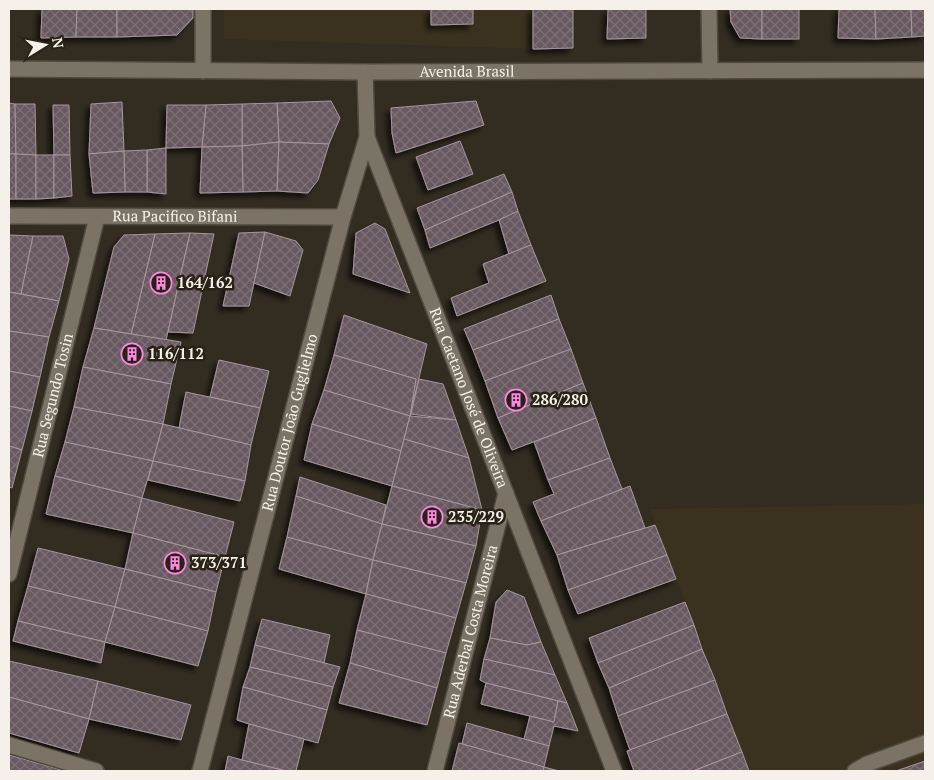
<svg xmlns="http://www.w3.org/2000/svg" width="934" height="780" viewBox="0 0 934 780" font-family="'PT Serif',serif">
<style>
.built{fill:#3a311f}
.building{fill:url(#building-cross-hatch);stroke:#a6969d;filter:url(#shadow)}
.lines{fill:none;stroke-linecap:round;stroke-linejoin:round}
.minor-casing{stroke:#4f4a40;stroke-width:18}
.minor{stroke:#7a7366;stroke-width:15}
.labels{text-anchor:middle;stroke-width:5;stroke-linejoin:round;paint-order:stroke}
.street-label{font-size:15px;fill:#f5f1ea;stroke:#282217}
.poi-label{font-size:15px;font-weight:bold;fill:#f5f1ea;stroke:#282217;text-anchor:start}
</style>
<defs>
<pattern id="building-cross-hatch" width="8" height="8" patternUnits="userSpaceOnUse" patternTransform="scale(1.25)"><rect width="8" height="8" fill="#67585f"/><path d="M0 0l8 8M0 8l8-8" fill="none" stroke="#7d7076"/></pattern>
<filter id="shadow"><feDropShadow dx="-4.5" dy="4.5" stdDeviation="2.5" flood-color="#0009"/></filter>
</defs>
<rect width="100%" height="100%" fill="#322c21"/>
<!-- built -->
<g class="built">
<polygon points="224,9 533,9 533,49 224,39"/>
<polygon points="925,504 925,771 749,771 650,509"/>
</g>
<!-- building -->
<g class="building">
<polygon points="42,9 77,9 76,37 41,38"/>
<polygon points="77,9 117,9 117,37 76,37"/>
<polygon points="117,9 193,9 193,18 177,35 117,37"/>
<polygon points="431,9 473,9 473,24 431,25"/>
<polygon points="533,9 573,9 573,48 533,49"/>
<polygon points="608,9 646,9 646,38 607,39"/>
<polygon points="730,9 762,9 762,39 740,38 731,22"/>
<rect x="762" y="9" width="37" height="30"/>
<polygon points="839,9 875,9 876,39 838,38"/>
<polygon points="875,9 911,9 912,37 876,39"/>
<polygon points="911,9 925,9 925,36 912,37"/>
<polygon points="331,101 340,118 329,144 279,142 277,103"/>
<polygon points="476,101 484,125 396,153 392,133 391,108"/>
<polygon points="122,102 124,151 89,154 91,104"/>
<polygon points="9,103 15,104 16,154 9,154"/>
<polygon points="277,103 279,142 242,146 242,104"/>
<polygon points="15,104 35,104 36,155 16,154"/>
<polygon points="242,104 242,146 202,147 206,105"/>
<polygon points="53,105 69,105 70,155 54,155"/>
<polygon points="167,105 206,105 202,147 166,148"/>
<polygon points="460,141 473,174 428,190 416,157"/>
<polygon points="279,142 277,191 243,192 242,146"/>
<polygon points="279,142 329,144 318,180 308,193 277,191"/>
<polygon points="242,146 243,192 200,193 202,147"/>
<polygon points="166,148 166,194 147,192 147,150"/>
<polygon points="147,150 147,192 125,192 124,151"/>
<polygon points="124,151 125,192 93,193 89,154"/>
<rect x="9" y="154" width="7" height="45"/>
<polygon points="16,154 36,155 36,199 16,199"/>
<polygon points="36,155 54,155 54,198 36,199"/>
<polygon points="54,155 70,155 72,196 54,198"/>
<polygon points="504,174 512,192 425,230 417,208"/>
<polygon points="512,192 518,211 499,220 430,248 425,230"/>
<polygon points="518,211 531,245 509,254 499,220"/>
<polygon points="375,223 385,229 410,293 353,274 356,233"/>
<polygon points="265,232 249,306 223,306 239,233"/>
<polygon points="265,232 296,241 303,250 290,296 254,283"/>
<polygon points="190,233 166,340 131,334 155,234"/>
<polygon points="190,233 214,234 193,333 168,332"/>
<polygon points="155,234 131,334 94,328 114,247 124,235"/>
<polygon points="9,235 33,236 21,294 9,292"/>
<polygon points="33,236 63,236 69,259 59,301 21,294"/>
<polygon points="531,245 546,281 457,316 451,298 489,283 483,264"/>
<polygon points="9,292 59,301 49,337 9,331"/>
<polygon points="551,295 559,319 473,350 464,329"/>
<polygon points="344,315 427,344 410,416 416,379 334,355"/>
<polygon points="559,319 571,349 485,381 473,350"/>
<polygon points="94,328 181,342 171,384 83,367"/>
<polygon points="9,331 49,337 40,377 9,371"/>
<polygon points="571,349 583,383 498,418 485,381"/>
<polygon points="334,355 416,379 410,416 324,390"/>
<polygon points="219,360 269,371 260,408 210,397"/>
<polygon points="83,367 171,384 163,424 74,407"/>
<polygon points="9,371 40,377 32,411 9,406"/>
<polygon points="419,379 443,384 456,420 411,414"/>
<polygon points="583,383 596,418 512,450 498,418"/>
<polygon points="324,390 410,416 401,451 312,424"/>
<polygon points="186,392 260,408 251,445 179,428"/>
<polygon points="9,406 32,411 22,450 9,446"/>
<polygon points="74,407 163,424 153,461 65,442"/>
<polygon points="410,416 456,420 469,458 404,439"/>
<polygon points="596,418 610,458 548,480 534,442"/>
<polygon points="163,424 251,445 245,481 153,461"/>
<polygon points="312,424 401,451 392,486 304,460"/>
<polygon points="404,439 469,458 482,510 392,486"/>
<polygon points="65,442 153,461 142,498 55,476"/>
<polygon points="9,446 22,450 12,488 9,487"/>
<polygon points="610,458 622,489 541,521 533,502 554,494 548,480"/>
<polygon points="153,461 245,481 240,501 148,480"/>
<polygon points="55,476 142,498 133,533 46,514"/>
<polygon points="300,477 386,505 382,524 296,496"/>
<polygon points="392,486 482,510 476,546 382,524"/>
<polygon points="630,486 645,528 557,555 541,521"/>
<polygon points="296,496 382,524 373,560 287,537"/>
<polygon points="142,498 234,522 225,557 133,533"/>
<polygon points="382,524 476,546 466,583 373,560"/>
<polygon points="655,525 667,555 568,590 557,555"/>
<polygon points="133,533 225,557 216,592 125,569"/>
<polygon points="287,537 373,560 366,594 279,569"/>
<polygon points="38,548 125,569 115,607 28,586"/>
<polygon points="667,555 676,579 578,614 568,590"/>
<polygon points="373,560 466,583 456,618 366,594"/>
<polygon points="125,569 216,592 208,631 115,607"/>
<polygon points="28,586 115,607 105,642 18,621"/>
<polygon points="507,590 524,597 541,642 527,645 490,638 496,602"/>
<polygon points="366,594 456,618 446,653 357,630"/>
<polygon points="685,602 694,625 598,663 589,638"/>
<polygon points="115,607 208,631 198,666 105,642"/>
<polygon points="262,619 330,635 324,663 255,645"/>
<polygon points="18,621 105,642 101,663 13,641"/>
<polygon points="694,625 702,649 609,688 598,663"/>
<polygon points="357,630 446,653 437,688 350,663"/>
<polygon points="490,638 527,645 541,642 555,675 484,659"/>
<polygon points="255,645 340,667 333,687 250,667"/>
<polygon points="702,649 715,680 618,716 609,688"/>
<polygon points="484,659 555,675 567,703 486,683 480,680"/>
<polygon points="9,661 98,681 89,719 9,697"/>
<polygon points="350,663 437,688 427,725 339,703"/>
<polygon points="250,667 333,687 327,710 243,687"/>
<polygon points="715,680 727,714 630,750 618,716"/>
<polygon points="98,681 191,705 181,740 89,719"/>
<polygon points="486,683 558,701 554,722 481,704"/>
<polygon points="243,687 327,710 318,743 249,724 237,720"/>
<polygon points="9,697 89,719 79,753 9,733"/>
<polygon points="558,701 567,703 578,731 554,726 549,746 524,739 530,716 554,722"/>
<polygon points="727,714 742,752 693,771 634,771 627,751"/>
<polygon points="467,723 549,746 544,767 462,744"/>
<polygon points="249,724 304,739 296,771 286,771 242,760"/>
<polygon points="459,743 544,767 543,771 452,771"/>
<polygon points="742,752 749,771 693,771"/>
<polygon points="9,755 65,771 9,771"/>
<polygon points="228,756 242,760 286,771 225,771"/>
<polygon points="925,761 925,771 896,771"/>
<polygon points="544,767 559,771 543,771"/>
</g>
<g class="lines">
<!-- minor casing -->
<g class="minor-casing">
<g id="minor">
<polyline points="709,9 710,71"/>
<path id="s1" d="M9 69 365 72 925 70"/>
<polyline points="203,71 203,9"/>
<path id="s2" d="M367 137 614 771"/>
<path id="s3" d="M9 216 343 217"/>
<path id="s4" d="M9 574 97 217"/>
<polyline points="9,745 96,771"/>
<path id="s5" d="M200 771 343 217 367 137 365 72"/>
<path id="s6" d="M435 771 506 493"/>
<polyline points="855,771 867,764 925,743"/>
</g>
</g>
<!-- minor -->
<use href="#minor" class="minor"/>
</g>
<!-- icons -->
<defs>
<g id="building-ring" transform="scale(1.125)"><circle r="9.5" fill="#282217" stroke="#fd86e2" stroke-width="1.5"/><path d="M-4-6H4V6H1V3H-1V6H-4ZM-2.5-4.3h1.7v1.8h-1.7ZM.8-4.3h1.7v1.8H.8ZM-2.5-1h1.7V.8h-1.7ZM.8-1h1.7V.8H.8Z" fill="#fd86e2"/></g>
</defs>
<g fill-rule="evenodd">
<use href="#building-ring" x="161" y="283"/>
<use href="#building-ring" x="132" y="354"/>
<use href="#building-ring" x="516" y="400"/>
<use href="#building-ring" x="432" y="517"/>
<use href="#building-ring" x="175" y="563"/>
</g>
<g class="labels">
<!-- street labels -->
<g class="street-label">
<text dy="5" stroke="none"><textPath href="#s1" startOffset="458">Avenida Brasil</textPath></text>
<text dy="5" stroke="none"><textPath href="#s3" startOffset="166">Rua Pacifico Bifani</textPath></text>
<text dy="5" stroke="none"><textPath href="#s4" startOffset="184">Rua Segundo Tosin</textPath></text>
<text dy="5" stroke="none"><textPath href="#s2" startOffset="280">Rua Caetano José de Oliveira</textPath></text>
<text dy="5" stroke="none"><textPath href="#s5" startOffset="360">Rua Doutor João Guglielmo</textPath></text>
<text dy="5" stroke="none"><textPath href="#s6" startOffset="144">Rua Aderbal Costa Moreira</textPath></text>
</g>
<!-- poi labels -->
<g class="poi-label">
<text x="177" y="288">164/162</text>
<text x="148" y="359">116/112</text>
<text x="532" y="405">286/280</text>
<text x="448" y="522">235/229</text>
<text x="191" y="568">373/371</text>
</g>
</g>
<!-- border -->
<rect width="934" height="780" fill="none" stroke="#f5f1ea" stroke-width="20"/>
<!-- north arrow -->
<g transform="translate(45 45) rotate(80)" stroke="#282217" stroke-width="4" paint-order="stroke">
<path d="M0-4L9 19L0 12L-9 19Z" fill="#f5f1ea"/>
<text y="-8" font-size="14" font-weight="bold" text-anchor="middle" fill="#f5f1ea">N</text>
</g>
</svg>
